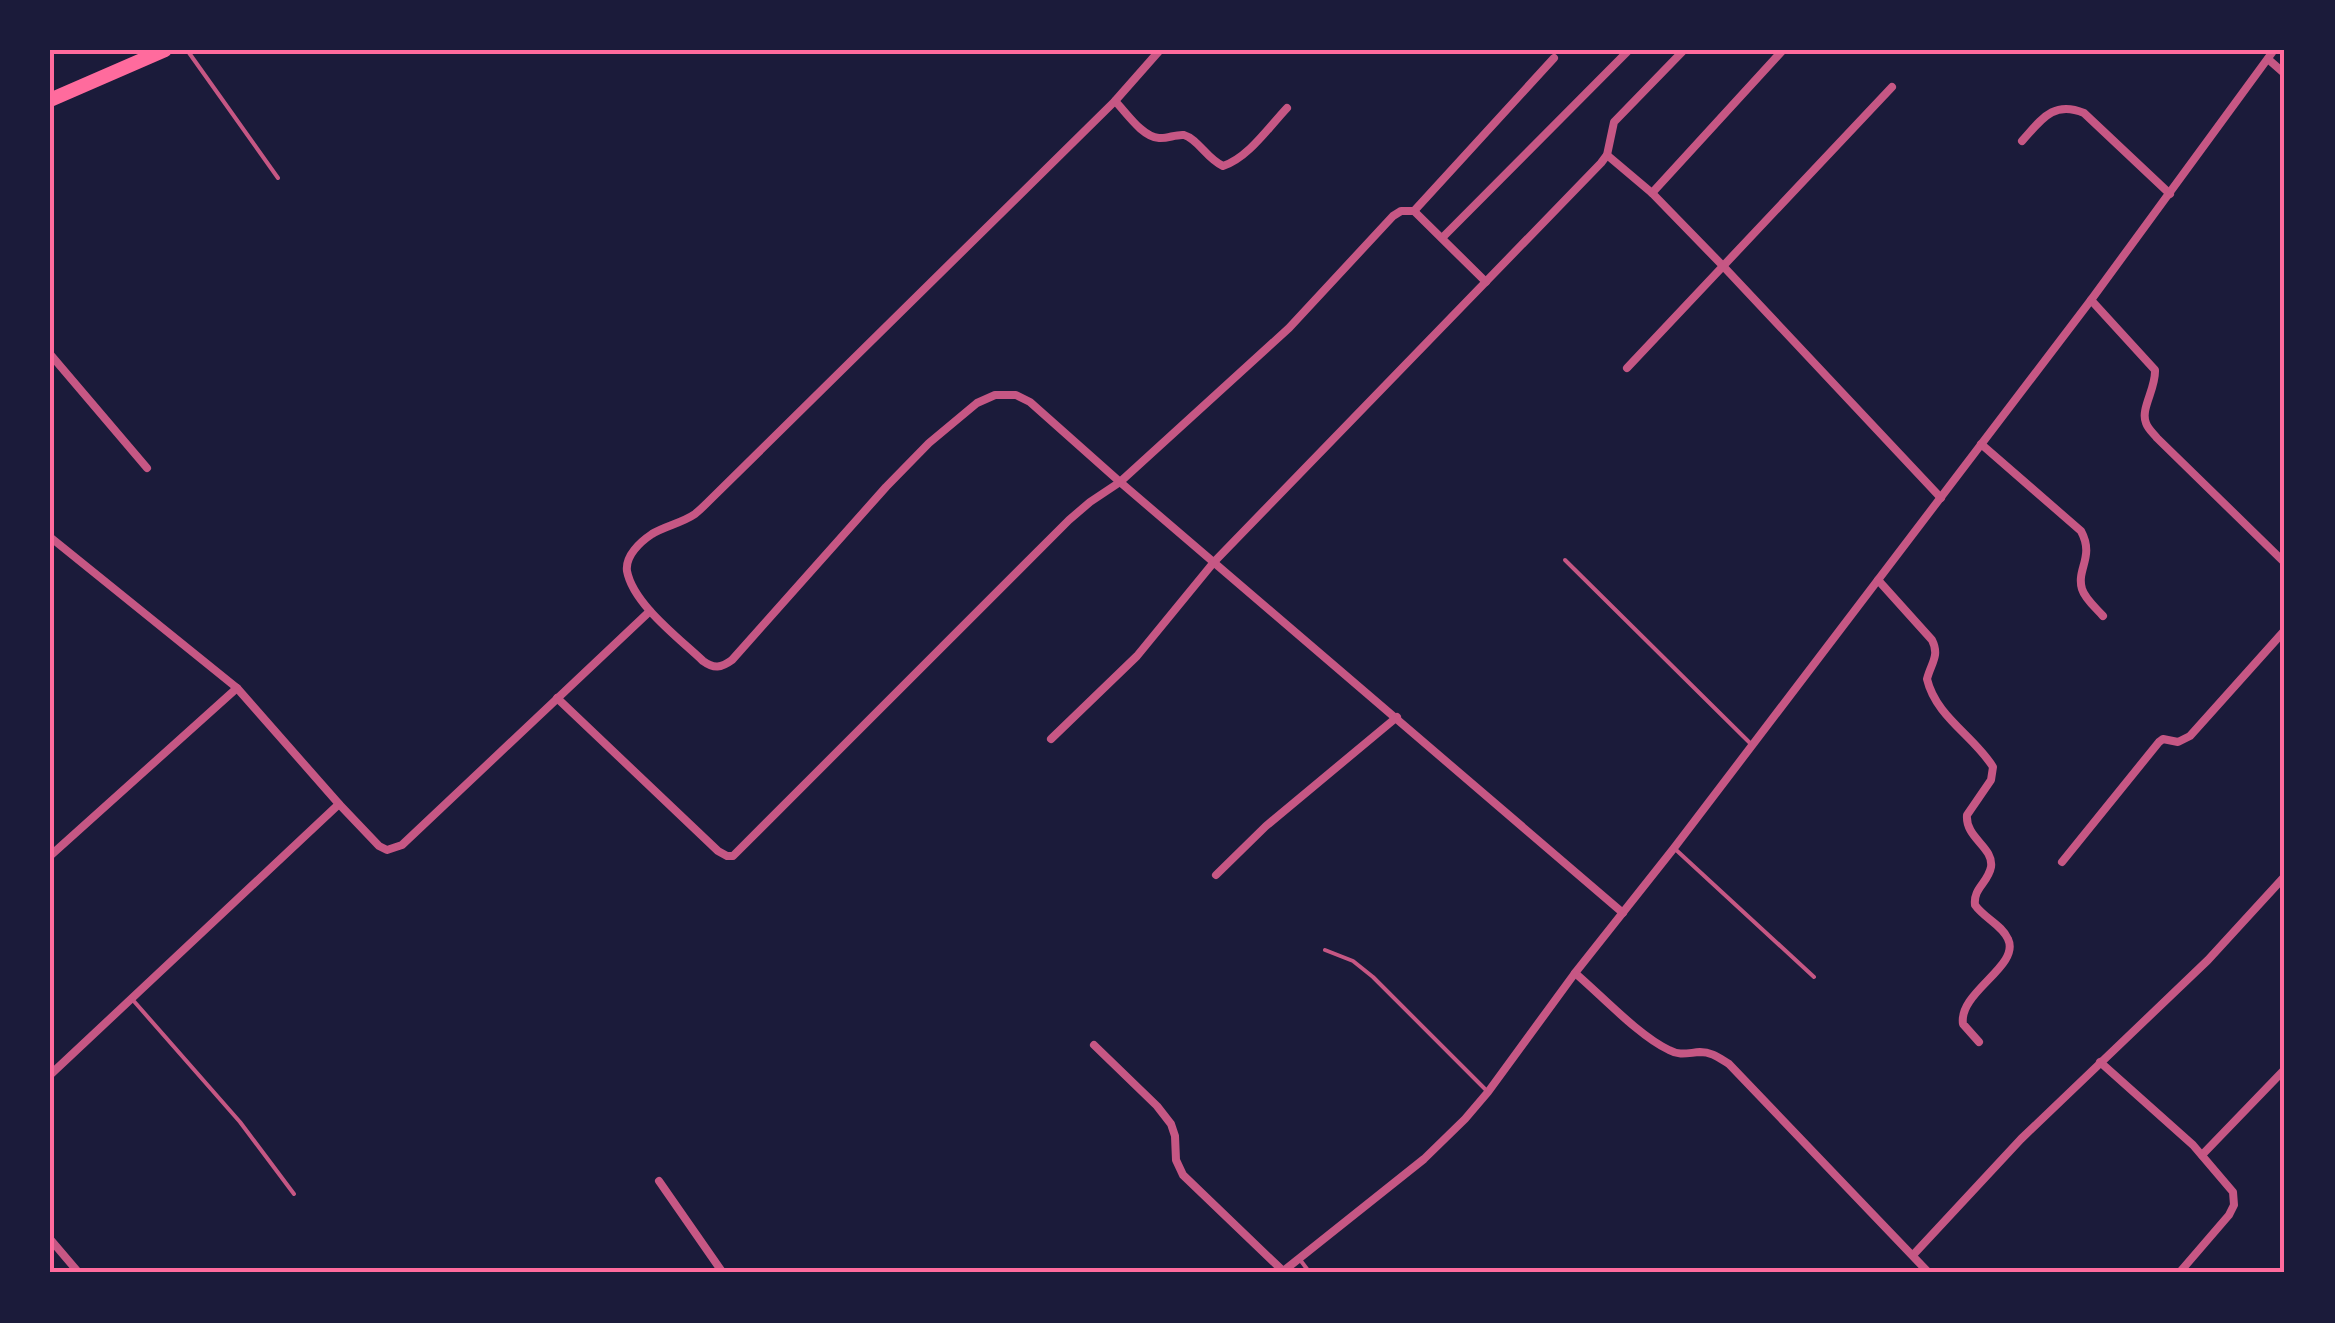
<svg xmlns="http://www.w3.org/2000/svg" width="2335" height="1323" viewBox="0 0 2335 1323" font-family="'Fira Sans',sans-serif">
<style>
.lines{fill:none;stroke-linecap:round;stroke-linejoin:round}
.service{stroke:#c65784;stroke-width:4}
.minor{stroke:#c65784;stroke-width:8}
.trunk{stroke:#ff6b9d;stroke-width:14}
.neatline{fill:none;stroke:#ff6b9d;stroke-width:4}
</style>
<rect width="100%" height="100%" fill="#1b1b3a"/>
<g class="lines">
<!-- service -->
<g class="service">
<polyline points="187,50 278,178"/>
<polyline points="1565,560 1752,745"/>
<polyline points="1674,848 1814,977"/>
<polyline points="1325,950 1353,961 1373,977 1488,1092"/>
<polyline points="132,999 240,1122 294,1194"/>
<polyline points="1301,1261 1310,1273"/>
</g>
<!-- minor -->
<g class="minor">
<path d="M1160 50 1115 101 712 498C707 503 701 509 695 514 682 523 665 526 652 534 640 542 625 556 627 571 633 604 680 639 703 661 714 669 721 668 732 660L886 487 929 443 977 403 995 395H1016L1030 402 1120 482 1623 913"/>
<polyline points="2268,59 2285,74"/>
<path d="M1115 101C1126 112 1142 137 1159 138 1167 139 1176 134 1184 135 1198 139 1207 159 1223 166 1248 158 1269 127 1287 108"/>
<path d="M2022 141C2041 120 2053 100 2084 113L2170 194"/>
<polyline points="1607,155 1652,193 1723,266 1941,498"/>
<polyline points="1652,193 1783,50"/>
<polyline points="1414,211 1486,282"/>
<polyline points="1442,238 1629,50"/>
<path d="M2091 300 2155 370C2156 389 2140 409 2146 423 2148 429 2153 433 2157 438L2285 563"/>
<polyline points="50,354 147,468"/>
<polyline points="1627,368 1892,87"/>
<path d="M1981 444 2081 531C2095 557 2076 569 2082 589 2085 599 2096 608 2103 616"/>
<polyline points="50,537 237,688 339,804 379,846 387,850 402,845 650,611"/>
<path d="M1878 580 1932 640C1940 656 1931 663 1927 679 1936 717 1974 736 1993 767L1991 780 1967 815C1965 838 1994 847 1991 867 1988 883 1973 888 1975 905 1984 918 2002 925 2008 939 2021 966 1958 992 1963 1024L1979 1042"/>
<polyline points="557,698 718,851 727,856 733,856 1069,520 1090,502 1120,482 1289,328 1393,216 1401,211 1414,211 1554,58"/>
<polyline points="1051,739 1137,656 1214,562 1601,163 1607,155 1614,122 1684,50"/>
<polyline points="50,856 237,688"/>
<polyline points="2062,862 2159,742 2163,739 2178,742 2190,736 2285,630"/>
<polyline points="1216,875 1266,826 1397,717"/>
<path d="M1575 973C1601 995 1639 1036 1669 1050 1680 1056 1687 1053 1700 1052 1712 1052 1719 1058 1729 1064L1929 1273"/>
<polyline points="1094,1045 1157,1106 1171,1124 1175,1136 1176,1160 1183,1175 1283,1271"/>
<polyline points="2100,1062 2193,1145 2233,1192 2234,1205 2229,1215 2179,1273"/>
<polyline points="50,1075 339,804"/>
<polyline points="2202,1155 2285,1069"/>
<polyline points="659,1181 723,1273"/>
<polyline points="50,1239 79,1273"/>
<polyline points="1914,1254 2021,1139 2208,960 2285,876"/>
<polyline points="1281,1273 1424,1159 1465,1119 1488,1092 1575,973 1674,848 2091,300 2274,50"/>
</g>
<!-- trunk -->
<polyline class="trunk" points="50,100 165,50"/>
</g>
<!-- border -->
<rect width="2335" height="1323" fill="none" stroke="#1b1b3a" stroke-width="105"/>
<rect x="52" y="52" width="2230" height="1218" class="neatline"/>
</svg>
